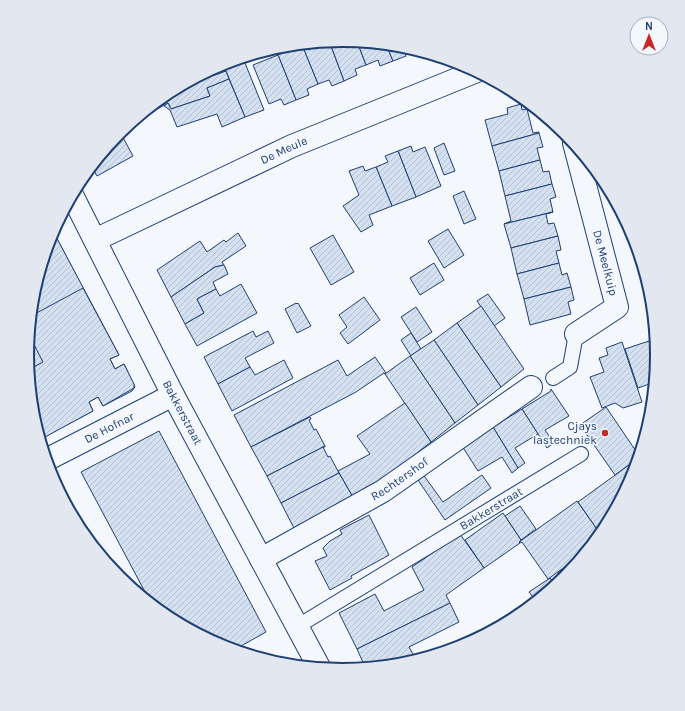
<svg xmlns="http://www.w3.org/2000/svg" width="685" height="711" viewBox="0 0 685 711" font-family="Karla,sans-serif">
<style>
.building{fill:url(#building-hatch);stroke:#1d3f73}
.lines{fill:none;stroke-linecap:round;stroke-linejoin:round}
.lane-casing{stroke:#1d3f73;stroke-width:16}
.street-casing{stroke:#1d3f73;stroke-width:24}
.lane{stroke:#f4f7fb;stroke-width:14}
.street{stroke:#f4f7fb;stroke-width:22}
.poi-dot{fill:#c62828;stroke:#f4f7fb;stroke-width:1.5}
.labels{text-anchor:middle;stroke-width:3;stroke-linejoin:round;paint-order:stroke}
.street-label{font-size:12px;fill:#1d3f73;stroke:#f4f7fb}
.poi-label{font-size:12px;fill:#1d3f73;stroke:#f4f7fb;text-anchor:end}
.rim{fill:none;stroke:#1d3f73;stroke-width:2}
</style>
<defs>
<pattern id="building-hatch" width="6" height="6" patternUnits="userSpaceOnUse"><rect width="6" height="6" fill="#d5e0f0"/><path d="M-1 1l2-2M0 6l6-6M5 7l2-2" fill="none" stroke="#b6c1d1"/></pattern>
</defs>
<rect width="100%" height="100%" fill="#f4f7fb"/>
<!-- building -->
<g class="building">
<polygon points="343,40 357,41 366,65 355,69 357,75 344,81 329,41"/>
<polygon points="329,41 344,81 332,86 329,80 318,84 302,45"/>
<polygon points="357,41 386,44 393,61 380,66 378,60 366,65"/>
<polygon points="386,44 404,46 409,47 403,50 406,56 393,61"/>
<polygon points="302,45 318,84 307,89 309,95 296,100 278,55"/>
<polygon points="278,55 296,100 284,105 281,99 269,104 253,65"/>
<polygon points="243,58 264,110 245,117 223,64"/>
<polygon points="210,71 212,76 226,71 229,79 207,88 210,96 171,109 168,103 145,116 144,113 167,93"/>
<polygon points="229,79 245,117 222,127 217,114 177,127 170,110 164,106 168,103 171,109 210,96 207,88"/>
<polygon points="521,104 522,110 527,109 533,133 539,132 539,133 492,146 485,120 508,114 507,108"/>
<polygon points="120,132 133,156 97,176 91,166"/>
<polygon points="539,133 543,147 537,148 540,160 499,171 492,146"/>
<polygon points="444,143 455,171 444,175 434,148"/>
<polygon points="411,146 413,152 425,147 441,186 416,197 398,151"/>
<polygon points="398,151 416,197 392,206 376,167 388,162 385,156"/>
<polygon points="540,160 543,172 549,171 552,184 505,196 499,171"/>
<polygon points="363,166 365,171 376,167 392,206 369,215 373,225 361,232 343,206 359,195 349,171"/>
<polygon points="552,184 556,197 550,199 553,212 504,224 511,221 505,196"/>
<polygon points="464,191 476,219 464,224 453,196"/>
<polygon points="553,212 546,214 548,224 554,223 558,236 511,248 504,224"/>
<polygon points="448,229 464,255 444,268 428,241"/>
<polygon points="53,231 83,288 31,316 33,294"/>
<polygon points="53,231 119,355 110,359 115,369 124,364 135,387 132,391 103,406 98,397 89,402 93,411 40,439 33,417 27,355 33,294"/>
<polygon points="238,233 246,246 222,262 224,265 215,267 171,297 157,270 200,241 207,252 224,240 226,242"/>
<polygon points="333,235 354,272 331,285 310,248"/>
<polygon points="558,236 561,250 556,251 559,263 517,274 511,248"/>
<polygon points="434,263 444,280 420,295 410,278"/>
<polygon points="559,263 562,275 567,273 571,287 524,299 517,274"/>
<polygon points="224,265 228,274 213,282 216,289 197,299 204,313 185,324 171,297 215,267"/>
<polygon points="241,284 257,313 197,346 185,324 204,313 197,299 216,289 220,296"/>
<polygon points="571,287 574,300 568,302 571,314 530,325 524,299"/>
<polygon points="83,288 119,355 110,359 115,369 124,364 134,384 134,388 103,406 98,397 89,402 93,411 45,437 33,414 28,367 30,369 43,362 29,335 31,316"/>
<polygon points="488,294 505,318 494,326 477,301"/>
<polygon points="364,297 380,320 348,344 340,333 347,327 339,315"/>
<polygon points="296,303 297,304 298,303 311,326 297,333 285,309"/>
<polygon points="481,306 524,369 501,387 457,323"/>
<polygon points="416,307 432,332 417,342 401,317"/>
<polygon points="457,323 501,387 478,405 434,340"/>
<polygon points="253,331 256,337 268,331 274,343 245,358 250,367 218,384 204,357"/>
<polygon points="411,333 421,349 411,356 401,340"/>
<polygon points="656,338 658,356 657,364 649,341"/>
<polygon points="434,340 478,405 455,423 410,356"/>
<polygon points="649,341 657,364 655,382 638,388 625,349"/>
<polygon points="622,342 642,402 623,408 615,403 602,408 590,377 604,372 599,358 608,355 606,348"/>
<polygon points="410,356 455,423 431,442 385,374"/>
<polygon points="375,357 386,373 385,374 384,373 356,392 251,447 234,415 338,360 347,376"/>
<polygon points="284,360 293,378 232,411 218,384 250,367 255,375"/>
<polygon points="551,389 569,416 545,430 554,443 547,448 522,409 551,391"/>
<polygon points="405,403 431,442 373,488 354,499 338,471 370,454 357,436"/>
<polygon points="606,407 640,457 615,475 580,425"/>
<polygon points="522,409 538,434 515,448 525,463 518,468 493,427"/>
<polygon points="33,414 45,437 40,439 33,417"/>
<polygon points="310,417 311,419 309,420 314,430 316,429 325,446 267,476 251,447"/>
<polygon points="493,427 518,468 512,473 502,457 478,471 462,446"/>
<polygon points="159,431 266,632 241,646 245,654 222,647 167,618 152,605 81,472"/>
<polygon points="325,446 325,447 323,447 328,457 330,456 339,473 281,503 267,476"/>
<polygon points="640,457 634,476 601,535 578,502"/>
<polygon points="339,473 354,499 295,530 281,503"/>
<polygon points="422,473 443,502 482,475 491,488 445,520 416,477"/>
<polygon points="577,501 601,535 589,550 548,579 522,542 520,543 519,542"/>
<polygon points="520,506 536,529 521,540 505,516"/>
<polygon points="503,513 521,540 519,542 520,543 484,568 465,540"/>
<polygon points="369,515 389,555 351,576 352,578 330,590 315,561 327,556 323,548 330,541 342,534 340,530"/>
<polygon points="460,534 484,568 446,595 450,603 357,649 339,613 375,594 384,611 424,590 412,567"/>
<polygon points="589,550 565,579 563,581 558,572"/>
<polygon points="550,578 556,587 537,602 529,592"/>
<polygon points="450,603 459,622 409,647 413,654 389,666 366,669 357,649"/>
</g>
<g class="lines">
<!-- lane casing -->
<g class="lane-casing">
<g id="lane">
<polyline points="553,378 570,367 576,334"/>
<path id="s1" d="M298 626 581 454"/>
</g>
</g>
<!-- street casing -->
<g class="street-casing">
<g id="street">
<path id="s2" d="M574 143 617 307 576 334"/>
<path id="s3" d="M72 195 173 395 320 669"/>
<path id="s4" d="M95 240 292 146 477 71"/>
<path id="s5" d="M46 460 173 395"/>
<path id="s6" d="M261 559 383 491 531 387"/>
</g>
</g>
<!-- lane -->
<use href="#lane" class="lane"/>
<!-- street -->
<use href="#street" class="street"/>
</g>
<!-- markers -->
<circle class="poi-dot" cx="605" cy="433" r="4"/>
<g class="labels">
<!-- street labels -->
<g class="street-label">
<text dy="4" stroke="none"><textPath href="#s4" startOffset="209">De Meule</textPath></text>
<text dy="4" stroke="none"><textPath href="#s2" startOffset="124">De Meelkuip</textPath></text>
<text dy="4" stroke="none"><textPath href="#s3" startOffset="244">Bakkerstraat</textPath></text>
<text dy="4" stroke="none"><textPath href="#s5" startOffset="71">De Hofnar</textPath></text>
<text dy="4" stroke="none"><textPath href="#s6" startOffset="160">Rechtershof</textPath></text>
<text dy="4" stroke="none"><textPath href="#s1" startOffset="226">Bakkerstraat</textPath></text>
</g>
<!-- poi labels -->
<g class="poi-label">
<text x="597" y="430">Cjays<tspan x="597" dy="14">lastechniek</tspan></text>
</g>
</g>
<!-- crop -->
<path d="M0 0H685V711H0ZM34 355a308 308 0 1 1 616 0a308 308 0 1 1-616 0Z" fill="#e3e8f0" fill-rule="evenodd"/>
<path class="rim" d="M34 355a308 308 0 1 1 616 0a308 308 0 1 1-616 0Z"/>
<!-- north arrow -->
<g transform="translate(649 36)"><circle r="19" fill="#f4f7fb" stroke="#9eadc5"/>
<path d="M0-3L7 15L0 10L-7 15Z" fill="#c62828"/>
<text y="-6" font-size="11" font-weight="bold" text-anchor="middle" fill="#1d3f73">N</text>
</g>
</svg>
